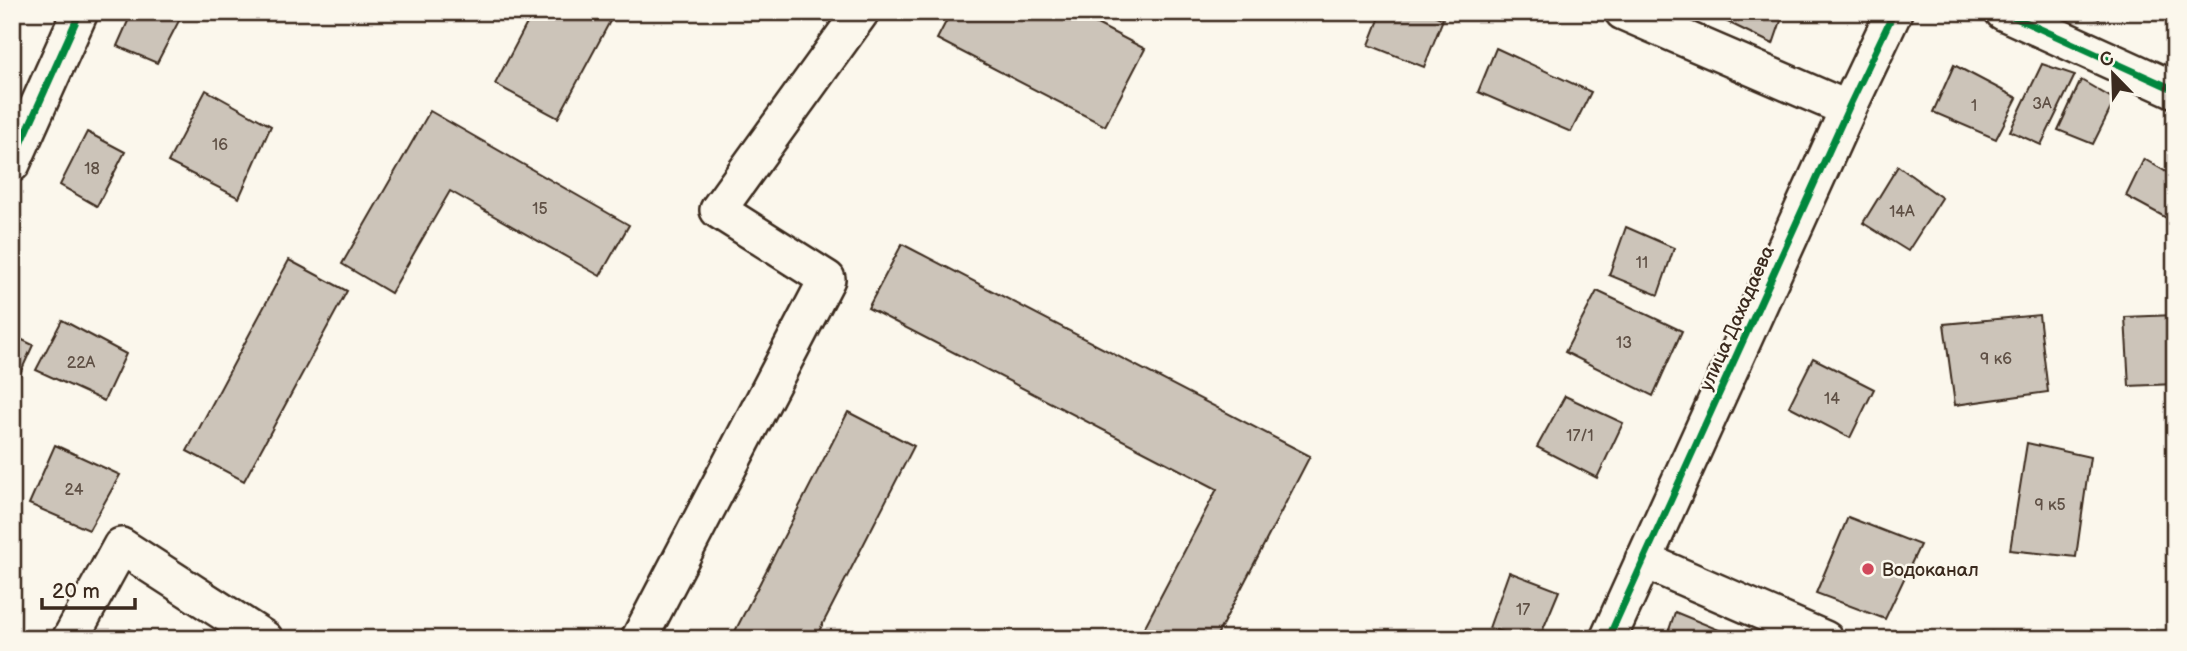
<svg xmlns="http://www.w3.org/2000/svg" width="2187" height="651" viewBox="0 0 2187 651" font-family="'Balsamiq Sans',sans-serif">
<style>
.building{fill:#ccc4b9;stroke:#3b2a1e;stroke-width:2}
.lines{fill:none;stroke-linecap:round;stroke-linejoin:round}
.minor-casing{stroke:#3b2a1e;stroke-width:40}
.minor{stroke:#fbf7ec;stroke-width:35}
.cycleway-casing{stroke:#fbf7ec;stroke-width:11}
.cycleway{stroke:#00873e;stroke-width:7}
.poi-dot{fill:#d1495b;stroke:#fbf7ec;stroke-width:2.5}
.labels{text-anchor:middle;stroke-width:5;stroke-linejoin:round;paint-order:stroke}
.number-label{font-size:16px;fill:#5f5045}
.street-label{font-size:19px;fill:#3b2a1e;stroke:#fbf7ec}
.poi-label{font-size:19px;fill:#3b2a1e;stroke:#fbf7ec;text-anchor:start}
</style>
<rect width="100%" height="100%" fill="#fbf7ec"/>
<filter id="ink" filterUnits="userSpaceOnUse"><feTurbulence type="fractalNoise" baseFrequency=".0143" numOctaves="2"/><feDisplacementMap in="SourceGraphic" scale="14" xChannelSelector="R" yChannelSelector="G"/><feConvolveMatrix kernelMatrix="1 2 1 2 8 2 1 2 1" color-interpolation-filters="sRGB"/></filter>
<g filter="url(#ink)">
<!-- building -->
<g class="building">
<polygon points="132,12 183,13 157,63 117,46"/>
<polygon points="533,12 615,12 558,118 495,84"/>
<polygon points="951,12 1074,12 1145,49 1105,126 937,39"/>
<polygon points="1382,12 1427,12 1443,19 1424,67 1369,45"/>
<polygon points="1707,12 1784,12 1773,44"/>
<polygon points="2084,12 2103,12 2099,19"/>
<polygon points="2169,12 2175,12 2175,23 2166,18"/>
<polygon points="1496,48 1591,92 1571,132 1478,92"/>
<polygon points="2042,64 2075,75 2041,145 2010,131"/>
<polygon points="1954,65 2017,98 1996,139 1933,112"/>
<polygon points="2081,80 2115,100 2093,144 2058,130"/>
<polygon points="206,90 271,126 239,198 168,162"/>
<polygon points="430,111 629,225 600,276 450,191 391,293 342,264"/>
<polygon points="87,132 125,152 97,206 60,185"/>
<polygon points="2144,159 2175,177 2174,222 2126,196"/>
<polygon points="1898,166 1942,198 1908,251 1863,223"/>
<polygon points="1626,227 1674,248 1658,295 1609,275"/>
<polygon points="902,244 1310,456 1215,639 1161,639 1143,630 1217,489 868,308"/>
<polygon points="289,260 347,291 244,481 187,451"/>
<polygon points="1597,291 1682,331 1653,396 1565,352"/>
<polygon points="2039,315 2048,392 1955,405 1944,324"/>
<polygon points="2175,315 2175,384 2129,386 2125,317"/>
<polygon points="62,320 126,354 104,401 36,370"/>
<polygon points="12,335 33,345 12,391"/>
<polygon points="1813,358 1874,389 1850,438 1789,406"/>
<polygon points="1565,396 1623,423 1597,478 1537,447"/>
<polygon points="848,412 914,446 815,639 731,639"/>
<polygon points="2027,443 2090,457 2076,557 2010,550"/>
<polygon points="55,445 120,475 89,530 29,504"/>
<polygon points="1848,517 1920,545 1885,619 1816,593"/>
<polygon points="1509,572 1559,591 1539,639 1529,639 1489,628"/>
<polygon points="1675,612 1724,632 1722,639 1666,639"/>
<polygon points="130,629 148,639 124,639"/>
<polygon points="1992,632 2008,639 1989,639"/>
</g>
<g class="lines">
<!-- minor casing -->
<g class="minor-casing">
<g id="minor">
<polyline points="1623,12 1848,109"/>
<polyline points="2003,12 2175,90"/>
<polyline points="12,164 80,12"/>
<polyline points="1643,560 1825,639"/>
<polyline points="70,639 121,546 265,639"/>
<polyline points="639,639 827,279 718,210 861,12"/>
<polyline points="1608,639 1848,109 1894,12"/>
</g>
</g>
<!-- minor -->
<use href="#minor" class="minor"/>
<!-- cycleway casing -->
<g class="cycleway-casing">
<g id="cycleway">
<polyline points="2003,12 2175,90"/>
<polyline points="12,164 80,12"/>
<polyline points="1608,639 1848,109 1894,12"/>
</g>
</g>
<!-- cycleway -->
<use href="#cycleway" class="cycleway"/>
</g>
</g>
<!-- markers -->
<circle class="poi-dot" cx="1868" cy="569" r="7"/>
<g class="labels">
<!-- number labels -->
<g class="number-label">
<text x="2042" y="109">3А</text>
<text x="1974" y="111">1</text>
<text x="220" y="150">16</text>
<text x="92" y="174">18</text>
<text x="540" y="214">15</text>
<text x="1902" y="217">14А</text>
<text x="1642" y="268">11</text>
<text x="1624" y="348">13</text>
<text x="1996" y="364">9 к6</text>
<text x="81" y="368">22А</text>
<text x="1832" y="404">14</text>
<text x="1580" y="441">17/1</text>
<text x="74" y="495">24</text>
<text x="2050" y="510">9 к5</text>
<text x="1523" y="615">17</text>
</g>
<!-- street labels -->
<g class="street-label">
<text transform="translate(1736 318) rotate(-66)" y="7">улица Дахадаева</text>
</g>
<!-- poi labels -->
<g class="poi-label">
<text x="1882" y="576">Водоканал</text>
</g>
</g>
<!-- margin -->
<rect width="2187" height="651" fill="none" stroke="#fbf7ec" stroke-width="42"/>
<rect x="21" y="21" width="2145" height="609" fill="none" stroke="#3b2a1e" stroke-width="2.5" filter="url(#ink)"/>
<!-- north arrow -->
<g transform="translate(2113 74) rotate(337)" stroke="#fbf7ec" stroke-width="5" paint-order="stroke">
<path d="M0-5L12 26L0 18L-12 26Z" fill="#3b2a1e"/>
<text y="-10" font-size="19" font-weight="bold" text-anchor="middle" fill="#3b2a1e">С</text>
</g>
<!-- scale -->
<path d="M42 598v10h93v-10" fill="none" stroke="#3b2a1e" stroke-width="3.5"/>
<text x="52" y="598" font-size="21" fill="#3b2a1e" stroke="#fbf7ec" stroke-width="5" paint-order="stroke">20 m</text>
</svg>
